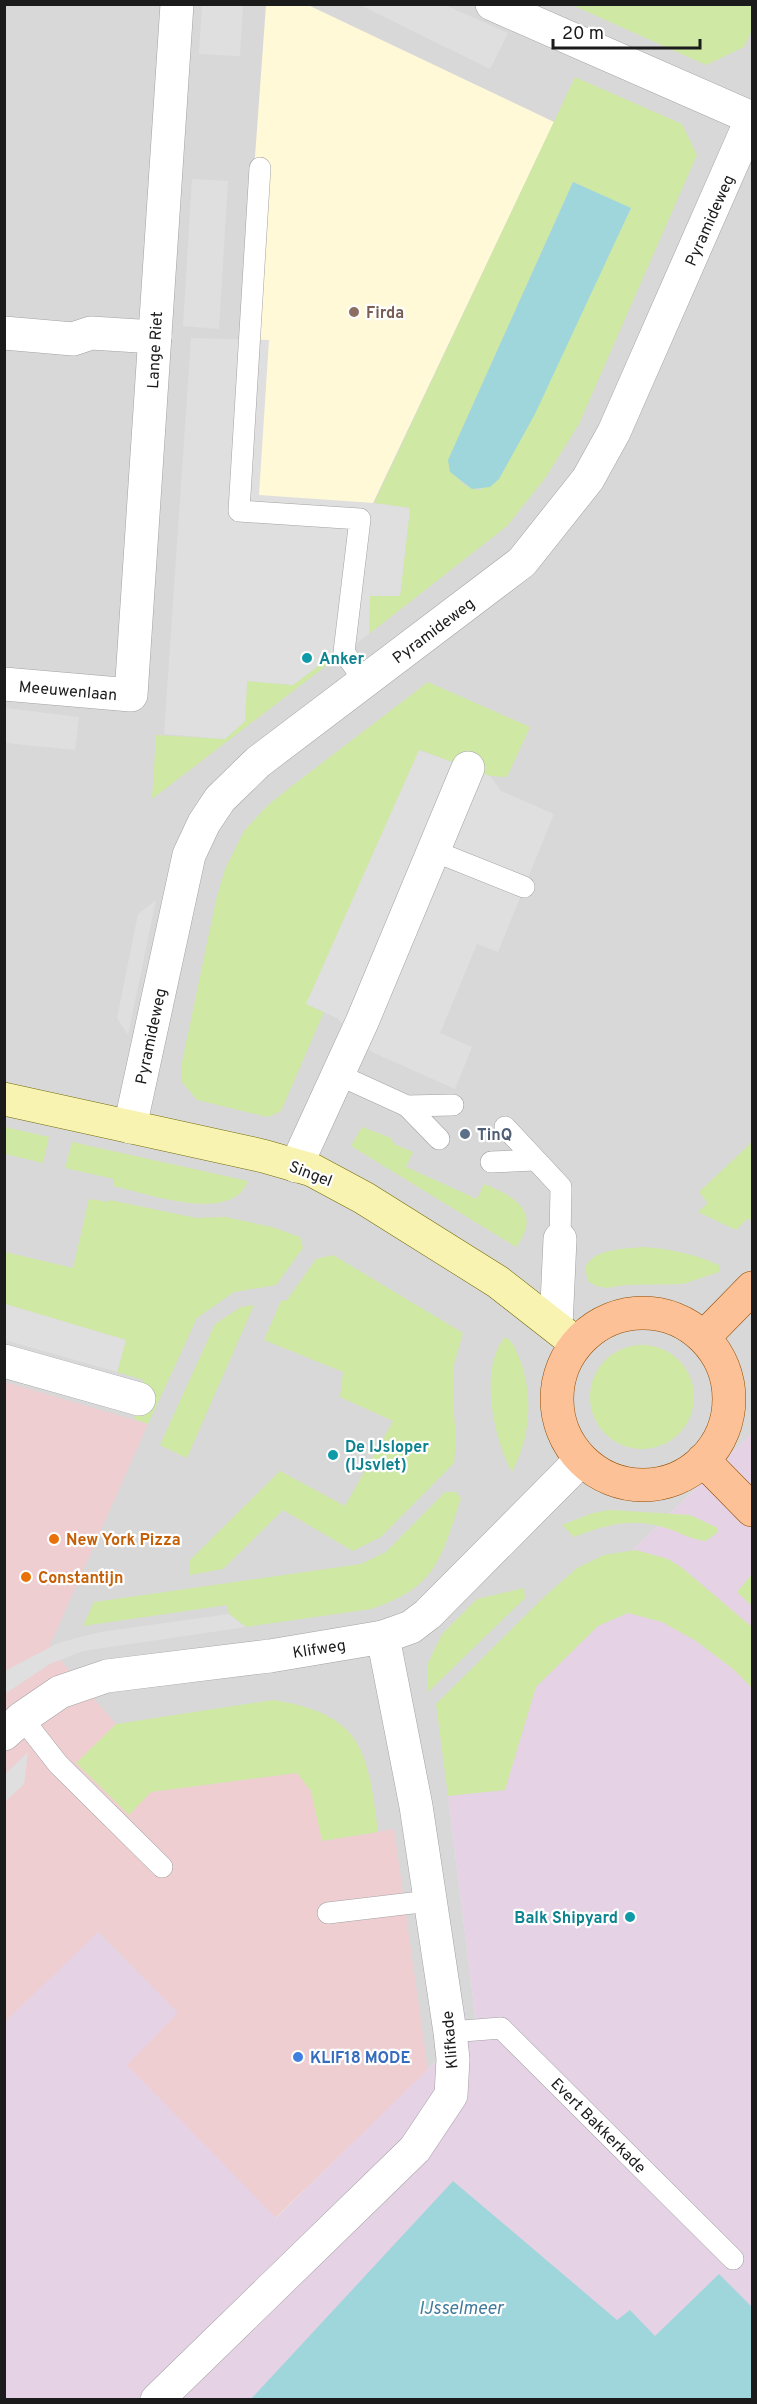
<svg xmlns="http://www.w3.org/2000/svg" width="757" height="2404" viewBox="0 0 757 2404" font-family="Overpass,sans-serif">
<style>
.residential{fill:#d9d8d8}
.commercial{fill:#efced2}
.industrial{fill:#e6d2e5}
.education{fill:#fff9d7}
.grass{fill:#cfe8a4;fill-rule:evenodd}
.parking{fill:#dfdfdf}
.water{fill:#9fd6db}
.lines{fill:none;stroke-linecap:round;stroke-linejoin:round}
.service-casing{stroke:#a2a2a2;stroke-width:22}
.minor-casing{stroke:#a2a2a2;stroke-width:34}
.secondary-casing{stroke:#706c04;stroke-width:34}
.primary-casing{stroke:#924d00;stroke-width:34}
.service{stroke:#fff;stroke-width:21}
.minor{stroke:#fff;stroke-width:33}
.secondary{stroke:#f9f3b1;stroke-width:33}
.primary{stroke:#fcc196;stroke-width:33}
.education-dot{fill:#8d6e63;stroke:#fff;stroke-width:2}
.culture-dot{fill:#0f9aa8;stroke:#fff;stroke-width:2}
.service-dot{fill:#5c6f8a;stroke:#fff;stroke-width:2}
.food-dot{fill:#e8710a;stroke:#fff;stroke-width:2}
.shop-dot{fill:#3f7fe0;stroke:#fff;stroke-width:2}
.labels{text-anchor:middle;stroke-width:4.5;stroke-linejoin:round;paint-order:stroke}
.street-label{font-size:16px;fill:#1b1b1b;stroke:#fff}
.education-label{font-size:16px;font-weight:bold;fill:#785e54;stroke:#fff;text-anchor:start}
.culture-label{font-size:16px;font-weight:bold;fill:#0d838f;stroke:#fff;text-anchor:start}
.service-label{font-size:16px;font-weight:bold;fill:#4e5e75;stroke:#fff;text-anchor:start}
.food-label{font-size:16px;font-weight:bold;fill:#c56008;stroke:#fff;text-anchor:start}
.shop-label{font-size:16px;font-weight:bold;fill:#366cbe;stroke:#fff;text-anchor:start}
.water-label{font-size:18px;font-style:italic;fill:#427b9b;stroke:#fff}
</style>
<rect width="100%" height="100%" fill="#ede7e0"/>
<!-- residential -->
<polygon class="residential" points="5,5 752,5 752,1433 494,1687 448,1796 476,2022 275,2218 79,1951 5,2022"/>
<!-- commercial -->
<polygon class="commercial" points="5,1382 148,1424 49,1647 116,1724 76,1764 151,1792 297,1773 311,1791 323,1841 394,1829 428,2071 275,2218 126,2065 177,2012 99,1932 5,2022"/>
<!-- industrial -->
<polygon class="industrial" points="752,1433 752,2399 5,2400 5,2022 98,1932 178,2013 127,2065 276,2218 476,2022 448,1796 494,1687"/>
<!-- education -->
<polygon class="education" points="266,5 308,5 554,122 355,541 228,530"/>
<!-- grass -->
<g class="grass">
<polygon points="572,5 752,5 752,30 744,47 706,65"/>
<path d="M575 77 682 124 697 155 579 424 546 477 507 526 369 634 370 596 400 595 410 508 374 503ZM573 182 631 209 481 490C461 488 455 476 448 460Z"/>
<polygon points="326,660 327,665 152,799 156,735 225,739 245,721 247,681 293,685"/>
<polygon points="428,682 530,727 507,777 490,776 420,750 307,1004 324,1012 281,1111 268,1117 197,1100 182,1082 181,1067 216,900 225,869 244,831 268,805 288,789"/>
<polygon points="5,1127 49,1137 43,1163 5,1154"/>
<path d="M362 1127 391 1138 394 1144 413 1152 406 1167 477 1199 484 1184C514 1196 543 1212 516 1247L351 1146Z"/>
<path d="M72 1142 248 1181C232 1225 146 1193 113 1186L114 1179 65 1168Z"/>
<polygon points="752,1142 752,1222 748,1218 736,1230 698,1212 708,1203 699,1192"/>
<polygon points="89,1199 109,1202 110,1200 196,1218 225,1217 272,1227 300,1237 303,1248 276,1285 234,1292 197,1318 148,1424 134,1419 143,1380 117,1372 126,1340 5,1304 5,1252 73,1268"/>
<path d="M644 1247C671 1249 694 1254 719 1265V1272L683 1284 625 1285 607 1288 596 1286 588 1281 585 1268C593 1248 625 1249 644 1247Z"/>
<polygon points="333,1255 463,1333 454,1364 453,1399 456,1440 454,1463 381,1537 353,1551 283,1510 223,1569 190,1575 190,1560 280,1471 345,1506 393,1421 340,1397 343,1372 264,1340 281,1301 287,1300 316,1259"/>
<polygon points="254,1305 187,1458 160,1445 215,1324 241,1307"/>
<path d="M505 1337C512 1340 515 1348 518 1355 534 1392 531 1437 512 1472 494 1439 478 1369 505 1337Z"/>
<circle cx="642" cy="1397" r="52"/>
<path d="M445 1492H456L461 1498C441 1559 437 1587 371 1609L246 1627 229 1614 227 1605 83 1626 94 1602 361 1564 386 1552Z"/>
<path d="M610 1510 690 1515 718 1528V1532L706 1541C691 1540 680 1532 666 1528 632 1517 605 1525 574 1537L562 1525 593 1513Z"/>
<polygon points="636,1550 668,1559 681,1567 752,1627 752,1688 733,1669 696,1641 662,1622 628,1613 598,1626 536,1687 505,1790 448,1796 436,1704 543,1598 577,1568 604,1555"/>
<polygon points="752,1574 752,1606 737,1592"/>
<polygon points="524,1588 525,1598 427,1693 428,1663 442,1634 477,1599"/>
<path d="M273 1700C363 1714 368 1751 378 1832L322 1841 311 1791 297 1773 151 1792 129 1815 76 1763 116 1724Z"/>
</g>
<!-- parking -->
<g class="parking">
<polygon points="358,4 445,5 508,33 490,69"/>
<polygon points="202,5 243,5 240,56 199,54"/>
<polygon points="192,179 228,181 219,329 183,326"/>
<polygon points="191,338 269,340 259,495 374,503 410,508 400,596 370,596 369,634 327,665 326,660 293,685 247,681 245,721 225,739 164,734"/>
<polygon points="5,708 79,717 75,750 5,743"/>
<polygon points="419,750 490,776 501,791 554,814 498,952 477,944 440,1033 472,1047 455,1089 372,1052 337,1018 306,1004"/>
<polygon points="156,900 128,1035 117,1018 138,914"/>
<polygon points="5,1304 126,1340 117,1372 5,1340"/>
<polygon points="229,1614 246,1627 83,1651 50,1664 5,1694 5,1671 58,1643 100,1632"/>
<polygon points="28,1752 24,1784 5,1802 5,1774"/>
</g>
<!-- water -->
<g class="water">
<polygon points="573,182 631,208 535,414 499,479 490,487 472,489 450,472 448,460"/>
<polygon points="453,2181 617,2320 630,2310 655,2336 719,2274 752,2307 752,2399 251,2399"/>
</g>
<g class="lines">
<!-- service casing -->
<g class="service-casing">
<g id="service">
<polyline points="260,168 239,511 360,519 344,652 365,682"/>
<polyline points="434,851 524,887"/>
<polyline points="339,1075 407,1106 453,1105"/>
<polyline points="407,1106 439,1139"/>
<polyline points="505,1127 561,1187 560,1239"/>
<polyline points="491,1162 535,1160"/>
<polyline points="22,1718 58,1764 162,1867"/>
<polyline points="328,1913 429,1901"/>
<polyline points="450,2032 501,2028 733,2259"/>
</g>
</g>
<!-- minor casing -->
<g class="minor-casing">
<g id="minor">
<polyline points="492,4 752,118"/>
<polyline points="4,333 73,339 91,333 155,337"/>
<polyline points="4,684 131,695 177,4"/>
<polyline points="130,1127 189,855 204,823 220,799 258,762 522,562 588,479 614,432 752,118"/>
<polyline points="296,1166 362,1022 468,768"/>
<polyline points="556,1326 560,1239"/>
<polyline points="4,1361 139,1399"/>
<polyline points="4,1734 22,1718 60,1692 107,1676 270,1656 383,1637 411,1627 428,1614 581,1460"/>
<polyline points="157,2400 415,2149 451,2095 453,2059 450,2032 416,1806 383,1637"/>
</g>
</g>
<!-- secondary casing -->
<g class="secondary-casing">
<polyline id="secondary" points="4,1099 263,1156 312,1170 364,1198 498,1282 576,1343"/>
</g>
<!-- primary casing -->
<g class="primary-casing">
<g id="primary">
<circle cx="643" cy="1399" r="86"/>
<polyline points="704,1337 752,1288"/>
<polyline points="703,1460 752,1510"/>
</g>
</g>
<!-- service -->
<use href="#service" class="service"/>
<!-- minor -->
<use href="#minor" class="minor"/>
<!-- secondary -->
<use href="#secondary" class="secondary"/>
<!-- primary -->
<use href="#primary" class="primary"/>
</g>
<!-- markers -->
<circle class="education-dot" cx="354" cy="312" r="6"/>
<g class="culture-dot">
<circle cx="307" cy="658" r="6"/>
<circle cx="333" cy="1455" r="6"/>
<circle cx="630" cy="1917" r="6"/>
</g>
<circle class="service-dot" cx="465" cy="1134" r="6"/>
<g class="food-dot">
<circle cx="54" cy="1539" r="6"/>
<circle cx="26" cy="1577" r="6"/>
</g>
<circle class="shop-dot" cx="298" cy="2057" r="6"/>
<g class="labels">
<!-- street labels -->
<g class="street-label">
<text transform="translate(709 220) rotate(-66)" y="6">Pyramideweg</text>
<text transform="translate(154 350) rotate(-87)" y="6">Lange Riet</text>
<text transform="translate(433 630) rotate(-37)" y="6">Pyramideweg</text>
<text transform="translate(68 690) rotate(5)" y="6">Meeuwenlaan</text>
<text transform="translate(150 1036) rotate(-78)" y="6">Pyramideweg</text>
<text transform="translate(311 1173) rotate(21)" y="6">Singel</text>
<text transform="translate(319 1648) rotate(-9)" y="6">Klifweg</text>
<text transform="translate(449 2040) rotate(-95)" y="6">Klifkade</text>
<text transform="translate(599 2125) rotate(45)" y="6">Evert Bakkerkade</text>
</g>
<!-- education labels -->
<g class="education-label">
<text x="366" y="318">Firda</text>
</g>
<!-- culture labels -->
<g class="culture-label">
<text x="319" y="664">Anker</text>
<text x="345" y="1452">De IJsloper<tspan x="345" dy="18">(IJsvlet)</tspan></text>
<text x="618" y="1923" text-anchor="end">Balk Shipyard</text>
</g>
<!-- service labels -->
<g class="service-label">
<text x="477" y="1140">TinQ</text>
</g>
<!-- food labels -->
<g class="food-label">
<text x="66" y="1545">New York Pizza</text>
<text x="38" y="1583">Constantijn</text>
</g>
<!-- shop labels -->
<g class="shop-label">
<text x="310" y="2063">KLIF18 MODE</text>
</g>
<!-- water labels -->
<g class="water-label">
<text x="461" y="2314">IJsselmeer</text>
</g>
</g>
<!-- border -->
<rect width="757" height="2404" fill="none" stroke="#1b1b1b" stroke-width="12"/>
<!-- scale -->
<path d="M553 39v9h147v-9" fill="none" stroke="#1b1b1b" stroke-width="3"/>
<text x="562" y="39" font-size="18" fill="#1b1b1b" stroke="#ffffff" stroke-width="4.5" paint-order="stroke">20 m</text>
</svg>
